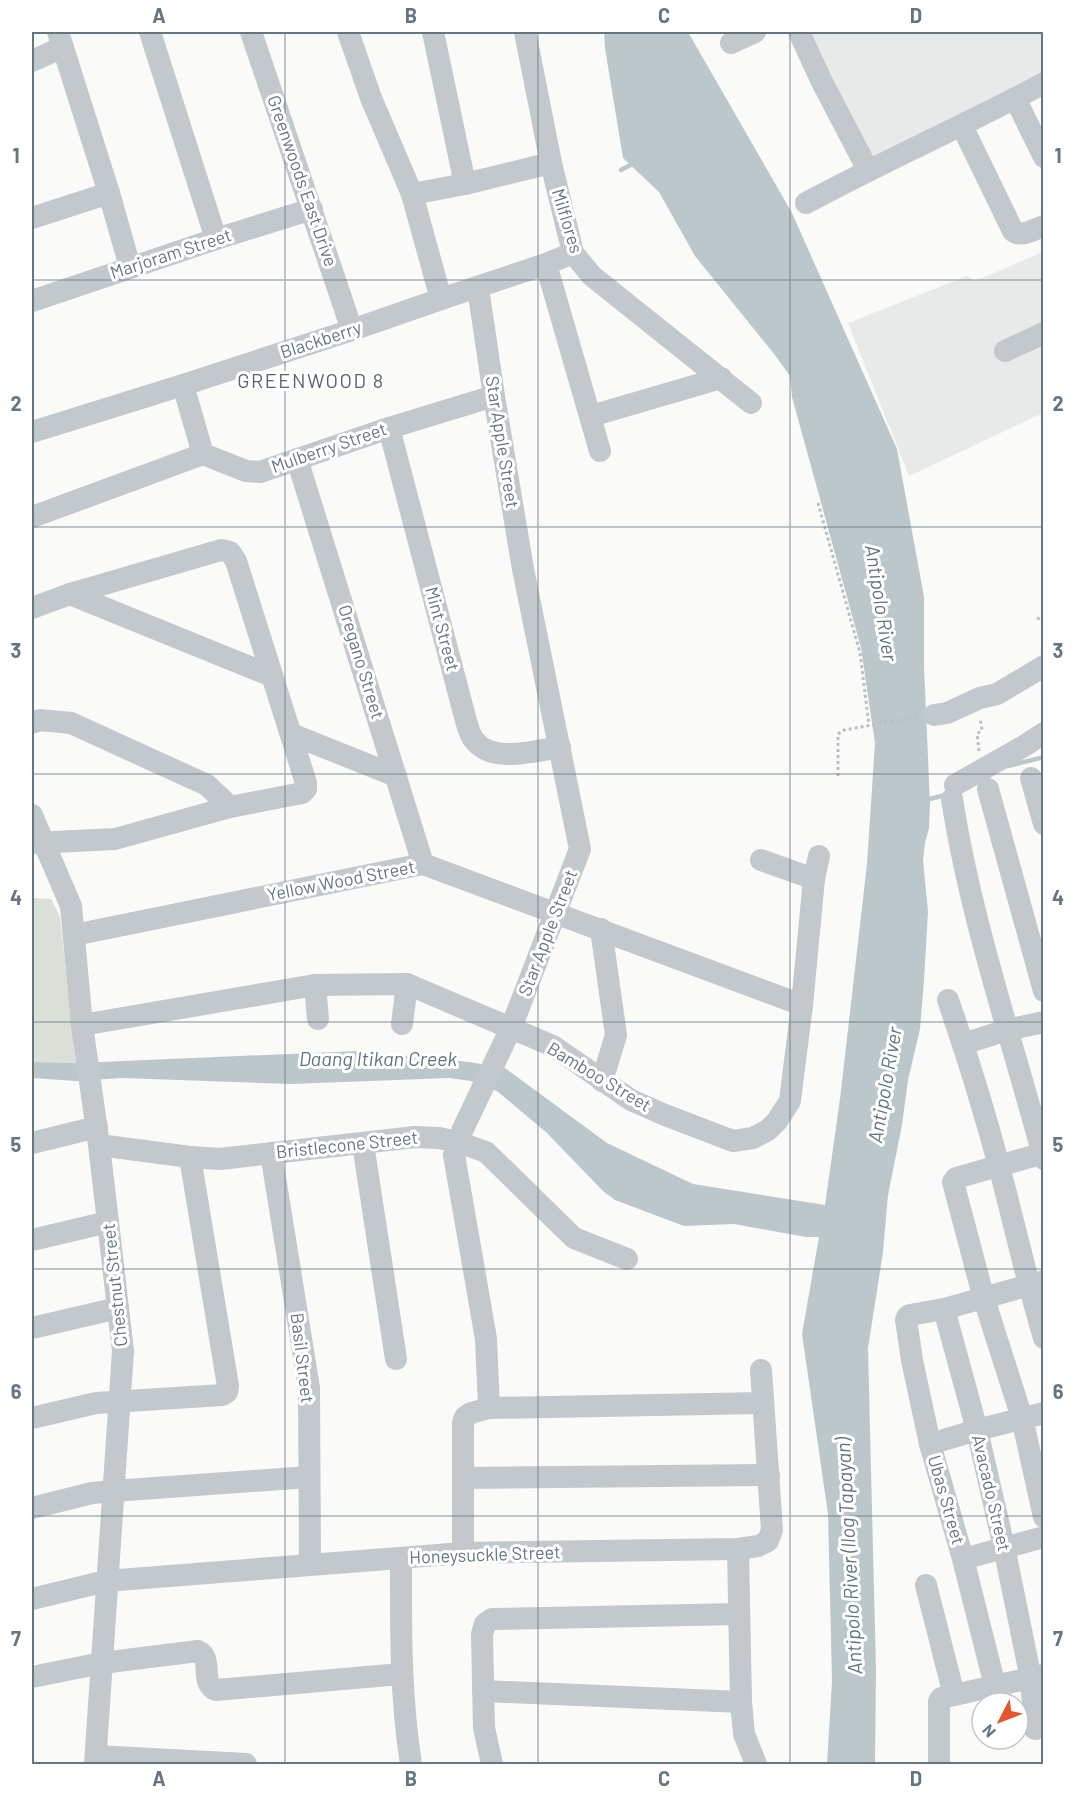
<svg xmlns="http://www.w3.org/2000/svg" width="1075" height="1796" viewBox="0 0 1075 1796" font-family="Barlow,sans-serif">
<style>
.built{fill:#e8e9e9}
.green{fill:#dadfd7}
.water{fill:#bbc7cb}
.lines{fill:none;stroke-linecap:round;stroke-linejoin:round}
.stream{stroke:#bbc7cb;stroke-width:4.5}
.path{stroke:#bbbfc2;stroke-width:3;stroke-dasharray:3 3;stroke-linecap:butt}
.minor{stroke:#c3c8cc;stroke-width:22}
.grid{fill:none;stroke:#657683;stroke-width:1.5;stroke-opacity:0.55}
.labels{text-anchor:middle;stroke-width:6;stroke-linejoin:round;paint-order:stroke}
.street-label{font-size:18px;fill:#657683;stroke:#fff}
.neighbourhood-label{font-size:20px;letter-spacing:1.5px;fill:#57646e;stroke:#fff}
.water-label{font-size:20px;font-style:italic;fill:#60757c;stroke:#fff}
.neatline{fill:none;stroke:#657683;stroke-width:2}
.grid-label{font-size:20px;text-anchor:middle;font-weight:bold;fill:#657683}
</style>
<rect width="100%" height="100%" fill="#fafaf8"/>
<!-- built -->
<g class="built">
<polygon points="803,32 1043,32 1043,71 867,161"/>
<polygon points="1043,252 1043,413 909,476 848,323 967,276 975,281"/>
</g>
<!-- green -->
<polygon class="green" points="32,898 51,899 60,917 76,1063 32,1062"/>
<!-- water -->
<polygon class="water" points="604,32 688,32 792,213 897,449 924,597 924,666 930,804 929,828 925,843 923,860 928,912 924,980 920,1029 908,1080 902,1125 888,1195 883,1252 868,1348 876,1670 875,1764 827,1764 832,1681 828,1514 802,1334 819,1237 806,1237 734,1224 684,1226 615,1200 603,1191 547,1133 497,1091 471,1081 449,1078 290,1084 122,1078 76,1081 32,1078 32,1062 76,1063 359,1051 469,1062 505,1068 607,1143 693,1184 825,1205 840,1099 867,864 875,743 861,648 792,397 790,376 775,355 695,256 659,192 623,158 605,48"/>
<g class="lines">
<!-- stream -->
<g class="stream">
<polyline points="621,170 634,163"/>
<polyline points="1008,766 1044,757"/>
<polyline points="925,800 946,795"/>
</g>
<!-- path -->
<g class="path">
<polyline points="818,503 860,653 869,725"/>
<polyline points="1037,619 1044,616"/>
<polyline points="979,751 977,734 982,730 980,718"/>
<polyline points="838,776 838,734 844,730 917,717"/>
</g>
<!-- minor -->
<g class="minor">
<polyline points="58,32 109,193 130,267"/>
<polyline points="150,32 216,239"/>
<polyline points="251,32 352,330"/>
<polyline points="348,32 371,98 412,194 441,299"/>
<polyline points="433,32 465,184"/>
<polyline points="525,32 551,163 573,253 592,276 751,403"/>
<polyline points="799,32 821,80 868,170"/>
<polyline points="731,43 755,32"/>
<polyline points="32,61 63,47"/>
<polyline points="1015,98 1044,157"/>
<path d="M962 126 1013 231C1022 238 1034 229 1044 226"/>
<polyline points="412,194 465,184 551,163"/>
<path d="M806 203C884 161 965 125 1044 83"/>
<polyline points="32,218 109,193"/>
<polyline points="546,264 600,451"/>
<polyline points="32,301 216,239 312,209"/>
<polyline points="1005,351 1044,333"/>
<polyline points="183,385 203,454"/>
<polyline points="591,416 721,378"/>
<path d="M389 428 465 717C467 724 469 734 474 740 492 764 534 751 560 747"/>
<polyline points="32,432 183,385 352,330 441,299 546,264 573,253"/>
<polyline points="297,459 423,864"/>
<polyline points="32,517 203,454 246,471 260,472 389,428 494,396"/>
<polyline points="70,594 272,676"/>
<polyline points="32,608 70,594 221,550 230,552 236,561 306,783 306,789 302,793 230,807 115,839 32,843"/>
<polyline points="934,715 947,713 980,698 997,694 1044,666"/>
<polyline points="32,723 40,720 71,723 207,785 230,807"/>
<polyline points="291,734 396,776"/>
<polyline points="1031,778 1044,824"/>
<polyline points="955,785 1024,746 1044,733"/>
<polyline points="988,789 1044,991"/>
<path d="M952 799C971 921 1012 1039 1044 1159"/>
<polyline points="32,815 71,906 82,1025 99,1145 123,1351 95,1764"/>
<polyline points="761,860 814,879"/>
<polyline points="601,929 616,1035 602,1081"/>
<polyline points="74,935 423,864 802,1005"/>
<polyline points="315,985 318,1019"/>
<path d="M948 1000C967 1055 984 1110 999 1166 1014 1223 1027 1281 1044 1338"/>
<polyline points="402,1024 407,984"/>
<polyline points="82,1025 315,985 407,984 553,1046 631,1100 665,1115 733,1141 753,1138 768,1130 777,1121 790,1101 802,1005 814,879 819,856"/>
<polyline points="963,1044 1007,1030 1044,1022"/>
<polyline points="32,1143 97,1127"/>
<polyline points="363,1144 396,1359"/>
<polyline points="99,1145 190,1157 220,1159 415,1137 439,1138 458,1142 486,1152 574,1238 627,1259"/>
<polyline points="271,1153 309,1388 310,1564"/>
<polyline points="1044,1153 956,1178 953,1182 984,1299 1022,1418 1044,1517"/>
<polyline points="32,1240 108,1222"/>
<polyline points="944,1309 977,1430 1004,1547 1031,1679 1035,1729"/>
<polyline points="32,1328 118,1308"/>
<polyline points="489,1408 763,1403"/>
<polyline points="32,1418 96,1403 222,1395 227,1392 228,1386 190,1157"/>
<polyline points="930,1444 977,1430 1044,1413"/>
<polyline points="463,1478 769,1475"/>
<polyline points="32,1508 92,1493 113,1491 309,1477"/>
<polyline points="738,1549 741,1702 744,1734 756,1764"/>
<polyline points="463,1553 463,1423 465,1417 471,1413 489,1408 486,1339 454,1155 462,1131 511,1028 580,849 523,569 494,396 478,288"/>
<path d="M401 1558C401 1629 400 1694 411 1764"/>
<polyline points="963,1559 1044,1537"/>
<polyline points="926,1585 954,1695"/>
<polyline points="32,1599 106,1581 463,1553 738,1549 758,1546 768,1541 772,1530 761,1370"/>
<path d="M32 1677 102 1663 198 1651C214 1658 199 1683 216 1690L401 1674"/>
<polyline points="995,1686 963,1559 930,1444 912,1360 906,1320 907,1317 910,1315 944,1309 1044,1281"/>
<polyline points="483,1691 741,1702"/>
<polyline points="96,1756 246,1764"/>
<polyline points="492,1764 484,1728 482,1634 485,1624 492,1619 739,1614"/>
<polyline points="939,1764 939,1701 941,1698 1044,1675"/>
</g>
</g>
<!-- grid -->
<path class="grid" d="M285 32V1764M538 32V1764M790 32V1764M32 280H1044M32 527H1044M32 774H1044M32 1022H1044M32 1269H1044M32 1516H1044"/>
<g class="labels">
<!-- street labels -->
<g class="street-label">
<text transform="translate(302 181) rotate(71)" y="6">Greenwoods East Drive</text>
<text transform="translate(567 221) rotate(73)" y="6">Milflores</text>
<text transform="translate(171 254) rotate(-18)" y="6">Marjoram Street</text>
<text transform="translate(321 340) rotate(-18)" y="6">Blackberry</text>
<text transform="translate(502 442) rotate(81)" y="6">Star Apple Street</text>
<text transform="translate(329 448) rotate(-19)" y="6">Mulberry Street</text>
<text transform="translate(442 629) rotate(75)" y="6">Mint Street</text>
<text transform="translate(361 662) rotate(73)" y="6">Oregano Street</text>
<text transform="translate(341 881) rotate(-11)" y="6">Yellow Wood Street</text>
<text transform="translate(548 933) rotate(-69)" y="6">Star Apple Street</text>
<text transform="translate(599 1077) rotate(31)" y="6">Bamboo Street</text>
<text transform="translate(347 1145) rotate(-6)" y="6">Bristlecone Street</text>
<text transform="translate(115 1285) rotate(-96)" y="6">Chestnut Street</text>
<text transform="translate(302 1358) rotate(83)" y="6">Basil Street</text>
<text transform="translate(991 1493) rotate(77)" y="6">Avacado Street</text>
<text transform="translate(946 1500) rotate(74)" y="6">Ubas Street</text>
<text transform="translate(485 1555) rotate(-2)" y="6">Honeysuckle Street</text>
</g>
<!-- neighbourhood labels -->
<g class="neighbourhood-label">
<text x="311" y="388">GREENWOOD 8</text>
</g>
<!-- water labels -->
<g class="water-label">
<text transform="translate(881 603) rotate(81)" y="7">Antipolo River</text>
<text x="378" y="1066">Daang Itikan Creek</text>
<text transform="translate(885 1085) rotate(-80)" y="7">Antipolo River</text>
<text transform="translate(849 1556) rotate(-93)" y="7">Antipolo River (Ilog Tapayan)</text>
</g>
</g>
<!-- border -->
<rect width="1075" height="1796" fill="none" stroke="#ffffff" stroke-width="66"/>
<!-- north arrow -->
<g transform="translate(1000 1721) rotate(228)"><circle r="28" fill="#ffffff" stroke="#c1c8cd" stroke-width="1.5"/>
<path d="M0-4.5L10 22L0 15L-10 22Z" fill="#e4572e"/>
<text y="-9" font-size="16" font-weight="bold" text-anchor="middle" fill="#657683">N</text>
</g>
<rect x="33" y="33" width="1009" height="1730" class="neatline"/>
<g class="grid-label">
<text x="159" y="23">A</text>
<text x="411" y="23">B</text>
<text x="664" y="23">C</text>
<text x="916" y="23">D</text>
<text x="16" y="163">1</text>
<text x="1058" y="163">1</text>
<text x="16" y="411">2</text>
<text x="1058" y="411">2</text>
<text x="16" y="658">3</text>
<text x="1058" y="658">3</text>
<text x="16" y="905">4</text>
<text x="1058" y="905">4</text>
<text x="16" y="1152">5</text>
<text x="1058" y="1152">5</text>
<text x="16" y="1399">6</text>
<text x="1058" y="1399">6</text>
<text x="16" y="1646">7</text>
<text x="1058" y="1646">7</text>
<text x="159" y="1786">A</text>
<text x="411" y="1786">B</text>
<text x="664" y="1786">C</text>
<text x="916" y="1786">D</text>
</g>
</svg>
